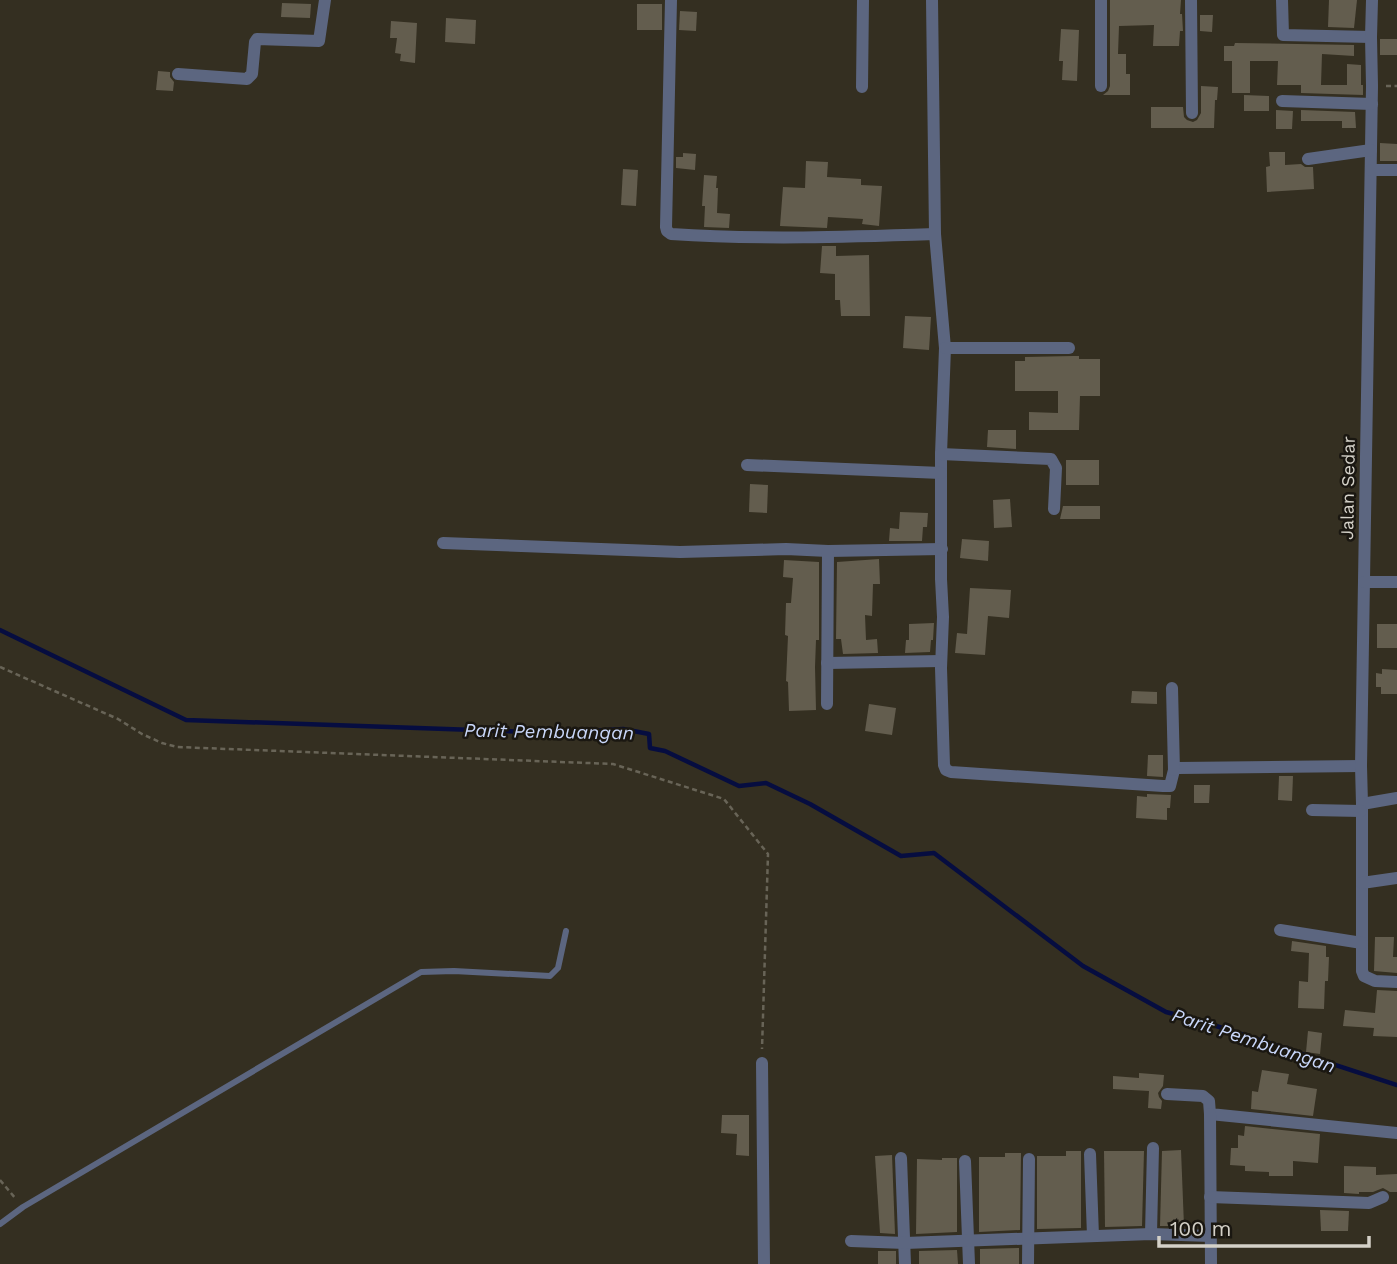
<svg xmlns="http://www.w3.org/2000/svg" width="1397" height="1264" viewBox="0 0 1397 1264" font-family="'Work Sans',sans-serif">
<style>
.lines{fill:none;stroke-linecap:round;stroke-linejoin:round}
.stream{stroke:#060d40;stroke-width:4.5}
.building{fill:#635d4e}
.path{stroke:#686457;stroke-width:2.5;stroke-dasharray:5 3.5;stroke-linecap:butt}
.lane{stroke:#5c6680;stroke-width:6}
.street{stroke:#5c6680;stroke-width:12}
.labels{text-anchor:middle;stroke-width:5;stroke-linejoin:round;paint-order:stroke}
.street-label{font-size:18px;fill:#d4d1c8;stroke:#1a1711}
.water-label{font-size:19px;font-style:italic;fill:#c9d7fa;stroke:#1a1711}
</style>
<rect width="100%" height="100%" fill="#342f21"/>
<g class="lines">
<!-- stream -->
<polyline class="stream" points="0,630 186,720 562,733 623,729 649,734 650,748 665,751 739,786 766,783 810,804 901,856 934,853 1083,966 1166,1012 1207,1023 1397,1085"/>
</g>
<!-- building -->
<g class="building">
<polygon points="1110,0 1181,0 1180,14 1182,14 1183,31 1180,31 1179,46 1153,46 1154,25 1119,26 1118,54 1126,54 1126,74 1130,74 1130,95 1103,95 1108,91 1110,86"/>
<polygon points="1329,0 1357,0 1354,28 1328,27"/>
<polygon points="282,3 311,4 310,18 281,17"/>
<rect x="637" y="4" width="25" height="26"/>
<polygon points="680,11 697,12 696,31 679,30"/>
<polygon points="1200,15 1213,15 1212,32 1200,31"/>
<polygon points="446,18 476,20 475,44 445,42"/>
<polygon points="391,21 417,23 415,63 400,61 401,54 395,53 397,38 390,38"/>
<polygon points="1061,29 1079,30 1077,81 1062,80 1063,61 1059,61"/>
<rect x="1380" y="39" width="17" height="16"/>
<polygon points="1235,43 1354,45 1354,56 1322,54 1321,85 1347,85 1347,64 1361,65 1361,85 1363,85 1363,95 1301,93 1301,85 1277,85 1278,61 1250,61 1250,93 1232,93 1232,61 1224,61 1224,46 1234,46"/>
<polygon points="158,71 170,72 170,77 174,82 173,91 156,90"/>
<polygon points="1201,86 1218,87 1217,100 1215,100 1214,128 1151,128 1151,107 1183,107 1184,117 1187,120 1193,122 1197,120 1201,113"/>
<polygon points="1244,95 1269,96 1269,111 1244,111"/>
<polygon points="1276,110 1293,111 1292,129 1276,129"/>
<polygon points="1301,110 1355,112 1356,128 1342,128 1342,121 1301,121"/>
<polygon points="1380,143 1397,144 1397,161 1380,161"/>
<polygon points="1269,152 1285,152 1285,165 1301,164 1305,167 1313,167 1314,189 1267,192 1266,167 1270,166"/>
<polygon points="683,153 696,154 695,170 676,168 676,157 683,157"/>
<polygon points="806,161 828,162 827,177 861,179 861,185 882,186 879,226 862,224 863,219 828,217 827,228 780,226 783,187 805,188"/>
<polygon points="623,169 638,170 636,206 621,205"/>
<polygon points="704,175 717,176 716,188 718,188 717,213 730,214 729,228 704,227 705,206 702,206"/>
<polygon points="822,246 836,246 836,256 869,255 870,316 841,316 840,300 835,300 835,274 820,273"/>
<polygon points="905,316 931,317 929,350 903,348"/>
<polygon points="1073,356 1079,356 1079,359 1100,359 1100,396 1080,396 1079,430 1029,430 1029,412 1058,413 1058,391 1015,391 1015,361 1025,361 1025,357"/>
<polygon points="988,430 1016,430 1016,449 987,447"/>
<rect x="1066" y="460" width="33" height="25"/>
<polygon points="750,484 768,485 767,513 749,512"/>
<polygon points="1010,499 1012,527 994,528 993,500"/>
<polygon points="1063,506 1100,506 1100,519 1060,519"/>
<polygon points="900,512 928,513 927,527 923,527 922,541 889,541 890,528 899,529"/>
<polygon points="962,539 989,541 988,561 960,558"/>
<polygon points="879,559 880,584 873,584 872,616 865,615 866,640 877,639 878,653 843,654 841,639 836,639 837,562"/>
<polygon points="784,560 819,562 819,640 816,640 815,667 816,710 789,711 788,682 786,681 788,636 785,635 786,603 791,603 793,578 783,577"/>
<polygon points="970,588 1011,590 1009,618 988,616 985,655 955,653 957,633 967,634"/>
<polygon points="934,623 933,640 931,640 930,652 905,653 906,640 909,640 909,624"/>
<rect x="1377" y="624" width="20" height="24"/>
<polygon points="1382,669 1397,670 1397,694 1381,694 1381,687 1376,687 1376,673 1382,674"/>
<polygon points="1132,691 1157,692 1157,704 1131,703"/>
<polygon points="869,704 896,708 892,735 865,731"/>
<polygon points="1148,755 1163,755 1163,777 1147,776"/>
<polygon points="1279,776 1293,776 1292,801 1278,800"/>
<polygon points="1194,785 1210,785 1209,803 1194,803"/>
<polygon points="1147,794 1171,795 1170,808 1167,808 1167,820 1136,818 1137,796 1147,797"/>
<polygon points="1375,937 1394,937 1393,957 1397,957 1397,973 1374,971"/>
<polygon points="1292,941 1326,946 1326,957 1329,957 1328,981 1325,981 1324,1009 1298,1008 1299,981 1308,982 1309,953 1291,951"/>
<polygon points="1377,990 1397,991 1397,1037 1373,1036 1374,1028 1343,1026 1345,1010 1375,1013"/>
<polygon points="1308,1031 1322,1033 1320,1054 1306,1052"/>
<polygon points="1262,1070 1289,1074 1287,1084 1317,1089 1313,1116 1251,1109 1252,1091 1258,1092"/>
<polygon points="1139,1073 1164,1075 1163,1086 1158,1093 1159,1097 1162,1101 1161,1109 1148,1108 1149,1091 1113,1089 1113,1076 1139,1078"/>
<polygon points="722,1115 749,1115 749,1156 736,1155 737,1134 721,1133"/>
<polygon points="1245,1126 1320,1134 1318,1163 1293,1161 1293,1176 1269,1176 1269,1172 1245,1171 1245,1166 1230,1165 1231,1148 1238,1148 1238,1135 1244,1136"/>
<polygon points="1181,1150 1184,1226 1160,1226 1162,1151"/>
<polygon points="1066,1151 1081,1151 1081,1228 1037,1229 1037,1156 1066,1156"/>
<polygon points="1104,1151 1144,1151 1142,1226 1105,1227"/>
<polygon points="1005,1153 1021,1153 1020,1230 979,1232 979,1157 1005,1157"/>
<polygon points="892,1155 895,1234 880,1233 875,1156"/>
<polygon points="942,1158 957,1158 957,1232 916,1234 917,1159 942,1160"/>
<polygon points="1344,1166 1376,1167 1376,1175 1397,1174 1397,1192 1390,1192 1383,1188 1373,1192 1359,1192 1359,1194 1344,1193"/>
<polygon points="1320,1210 1349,1211 1348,1231 1321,1231"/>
<polygon points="1019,1248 1019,1264 980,1264 980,1249"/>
<polygon points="957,1250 958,1264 919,1264 919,1251"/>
<rect x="878" y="1251" width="18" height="13"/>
</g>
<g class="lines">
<!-- path -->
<g class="path">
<polyline points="1386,86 1397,86"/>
<polyline points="0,667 118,719 142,734 162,743 177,747 613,764 724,799 768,854 762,1049"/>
<polyline points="0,1180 16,1199"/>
</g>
<!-- lane -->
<polyline class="lane" points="0,1224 23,1207 421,972 454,971 550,976 558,968 566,931"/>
<!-- street -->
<g class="street">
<path d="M671 0 666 227 667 231 671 234C759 240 847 237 935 234"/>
<polyline points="932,0 935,234 945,348 941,454 941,579 943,617 941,668 944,765 946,770 951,772 1163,786 1170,786 1174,770 1178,768 1361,766"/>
<polyline points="1101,0 1101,86"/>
<polyline points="1191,0 1192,113"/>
<polyline points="1282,0 1283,35 1371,37"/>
<polyline points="1372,0 1371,37 1372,86 1361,766 1362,804 1362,971 1364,976 1375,981 1397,982"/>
<polyline points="178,74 247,79 252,74 255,42 257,39 319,41 325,0"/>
<polyline points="862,87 863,0"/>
<polyline points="1282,101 1372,104"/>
<polyline points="1308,159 1371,150"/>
<polyline points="1371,170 1397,170"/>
<polyline points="945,348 1069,348"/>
<polyline points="941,454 1051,459 1056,468 1054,509"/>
<polyline points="747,465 941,473"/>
<polyline points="443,543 680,552 786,549 828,551 942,549"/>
<polyline points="1364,582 1397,582"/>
<polyline points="827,663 941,661"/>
<polyline points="1172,688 1174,770"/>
<polyline points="827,704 828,551"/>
<polyline points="1362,804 1397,798"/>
<polyline points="1312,810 1361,811"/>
<polyline points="1362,883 1397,878"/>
<polyline points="1280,930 1362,943"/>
<polyline points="762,1063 764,1264"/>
<polyline points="1167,1094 1203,1096 1209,1101 1210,1114 1397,1133"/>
<polyline points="1210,1114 1211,1264"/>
<polyline points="1090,1154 1093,1236"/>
<polyline points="901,1158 905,1264"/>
<polyline points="965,1161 969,1264"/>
<polyline points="1210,1197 1369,1203 1383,1197"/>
<polyline points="1151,1234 1153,1148"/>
<polyline points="851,1241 905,1243 1151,1234 1211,1236"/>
<polyline points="1028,1264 1029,1159"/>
</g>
</g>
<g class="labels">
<!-- street labels -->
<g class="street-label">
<text transform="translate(1348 488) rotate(-89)" y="6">Jalan Sedar</text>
</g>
<!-- water labels -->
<g class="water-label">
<text transform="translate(549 731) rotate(1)" y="7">Parit Pembuangan</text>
<text transform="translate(1254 1040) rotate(18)" y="7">Parit Pembuangan</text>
</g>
</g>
<!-- scale -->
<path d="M1159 1236v10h210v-10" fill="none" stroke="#d4d1c8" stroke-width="3.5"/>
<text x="1170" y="1236" font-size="21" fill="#d4d1c8" stroke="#1a1711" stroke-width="5" paint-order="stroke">100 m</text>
</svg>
